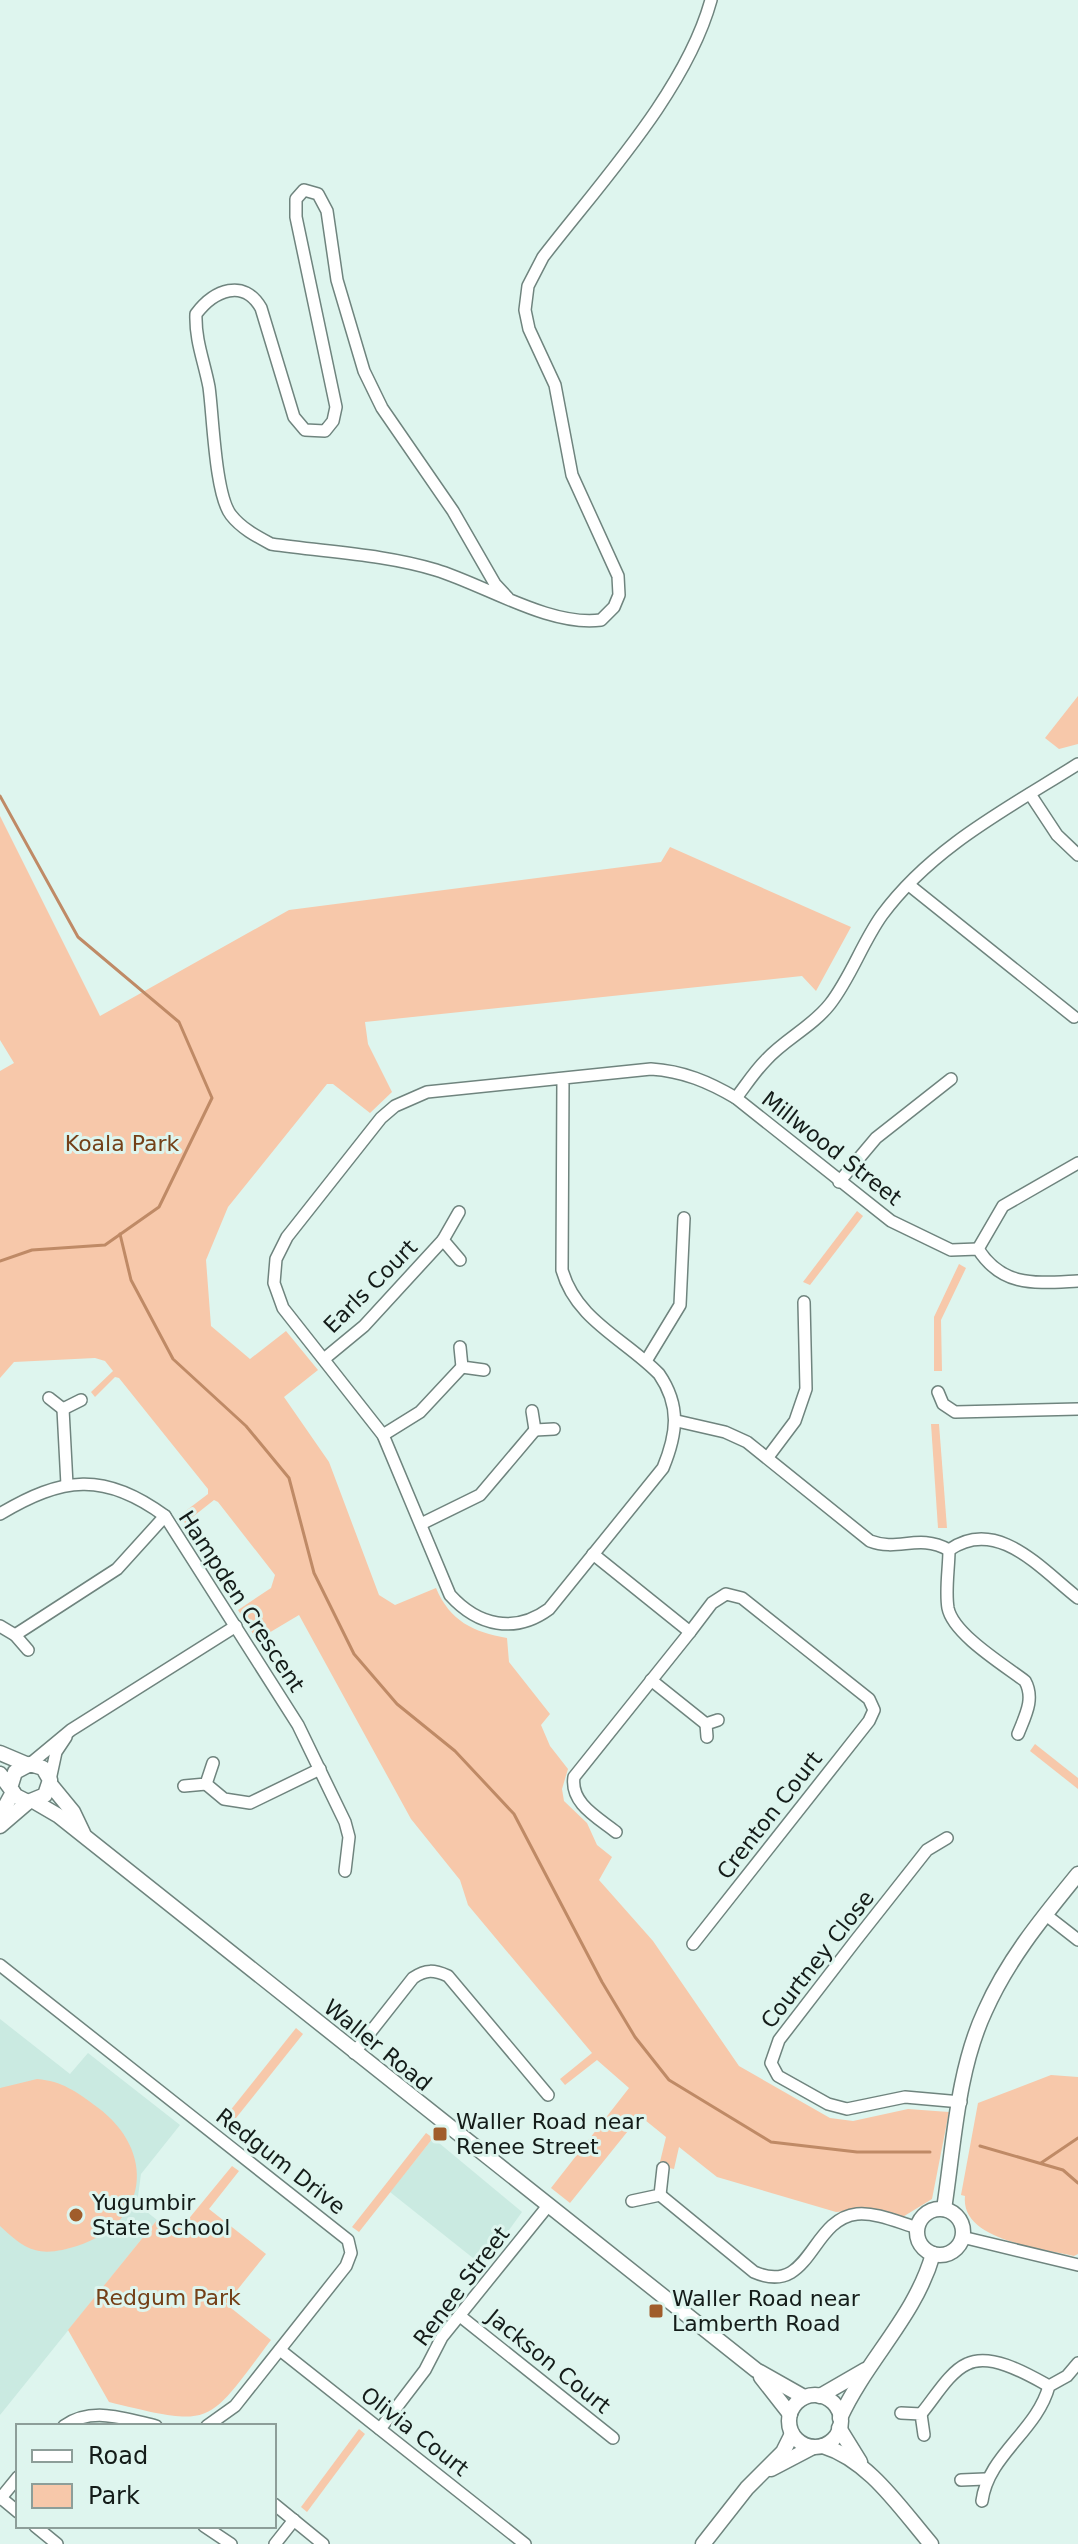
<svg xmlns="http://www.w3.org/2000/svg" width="1078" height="2544" viewBox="0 0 1078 2544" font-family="'DejaVu Sans',sans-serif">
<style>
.built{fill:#caeae1}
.green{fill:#f7c8aa}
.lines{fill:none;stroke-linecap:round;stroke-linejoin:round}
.stream{stroke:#bf8a66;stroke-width:3}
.minor-casing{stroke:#6f847e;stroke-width:14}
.tertiary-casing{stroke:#6f847e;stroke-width:17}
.minor{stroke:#fff;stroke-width:11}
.tertiary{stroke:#fff;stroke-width:14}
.poi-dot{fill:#a05d2b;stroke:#def5ee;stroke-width:3}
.labels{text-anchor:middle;stroke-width:6;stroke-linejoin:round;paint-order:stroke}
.park-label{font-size:22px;fill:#744018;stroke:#def5ee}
.street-label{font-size:22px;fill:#141c19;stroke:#def5ee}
.poi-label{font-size:22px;fill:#141c19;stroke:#def5ee;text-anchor:start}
</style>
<rect width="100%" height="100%" fill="#def5ee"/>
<!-- built -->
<g class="built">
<polygon points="0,2019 70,2074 88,2053 180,2125 141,2174 137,2204 157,2220 0,2415"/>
<polygon points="433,2138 522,2212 483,2266 390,2192"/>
</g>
<!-- green -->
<g class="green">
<polygon points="1078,696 1078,744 1059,749 1045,738"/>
<path d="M0 816 100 1016 289 910 661 862 670 847 851 927 816 991 802 976 365 1022 368 1044 392 1092 370 1113 333 1084H327L228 1207 206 1260 211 1326 250 1359 286 1331 318 1370 284 1397 329 1462 379 1595 395 1605 436 1588C450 1621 473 1632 507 1638L509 1662 550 1714 541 1725 550 1746 568 1769 562 1789 564 1801 587 1823 597 1845 612 1857 599 1880 653 1941 739 2066 830 2118 853 2121 908 2109 949 2112 932 2199 901 2218 869 2209 836 2212 717 2177 679 2147 674 2169 659 2166 666 2137 640 2116 570 2203 551 2188 629 2088 597 2060 565 2085 560 2079 592 2053 468 1905 460 1880 411 1819 299 1615 257 1640 238 1610 271 1588 275 1575 218 1502 214 1500 185 1523 179 1516 208 1494V1489L119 1378 115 1377 95 1397 91 1392 113 1371 105 1361 95 1358 14 1362 0 1378V1071L14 1063 0 1040Z"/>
<polygon points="857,1211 863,1216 810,1285 803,1282"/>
<polygon points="959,1264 966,1268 941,1320 942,1371 934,1371 934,1317"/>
<polygon points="931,1424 939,1424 947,1528 938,1528"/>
<polygon points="1035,1744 1078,1778 1078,1789 1030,1751"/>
<polygon points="296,2028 303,2034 228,2128 221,2122"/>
<path d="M1051 2075 1078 2077V2254L1074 2256C1042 2248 960 2241 965 2196L961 2195 978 2103Z"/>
<path d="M37 2079C62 2081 77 2092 97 2107 156 2150 150 2223 77 2246 64 2250 48 2254 35 2250 22 2247 10 2235 0 2226V2088Z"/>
<polygon points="426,2133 433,2138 359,2232 352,2227"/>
<path d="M232 2166 239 2171 209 2209 266 2254 226 2304 271 2340C206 2426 215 2428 109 2402L68 2330 157 2220 168 2229 175 2221 182 2227Z"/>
<polygon points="359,2429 365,2434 307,2512 301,2507"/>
</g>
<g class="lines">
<!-- stream -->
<g class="stream">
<polyline points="0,796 78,937 179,1022 212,1098 159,1207 105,1245 32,1250 0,1261"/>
<polyline points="120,1234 131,1280 173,1359 246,1426 289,1478 314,1573 354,1654 397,1704 455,1751 514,1814 602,1982 635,2037 669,2080 771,2142 857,2152 930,2152"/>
<polyline points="980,2146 1063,2170 1078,2183"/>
<polyline points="1041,2163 1078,2138"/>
</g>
<!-- minor casing -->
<g class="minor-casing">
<g id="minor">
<path d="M508 598 495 584 453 511 382 408 364 371 337 280 327 211 318 194 304 190 296 199V217L336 407 333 421 325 431 305 430 294 417 261 308C244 278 214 290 196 314 195 340 204 361 209 387 213 415 215 495 231 515 241 528 256 536 271 544 325 552 384 554 436 570 485 585 550 627 601 620L614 607 619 595 618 576 572 475 555 385 529 329 525 310 528 286 543 257C600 183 686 91 711 0"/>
<polyline points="1030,794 1057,835 1078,855"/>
<polyline points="909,885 1074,1017"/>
<path d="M563 1079 562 1270C576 1320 625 1339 659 1374 681 1406 677 1434 663 1468L549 1609C515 1634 478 1626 450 1595L383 1435 283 1308 274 1283 276 1259 287 1237 381 1118 395 1106 427 1092 651 1069C683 1071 709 1082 736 1098L891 1221 951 1250 978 1249C1003 1288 1036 1283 1078 1281"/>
<path d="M736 1098C746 1085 755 1071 766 1060 785 1039 812 1027 830 1004 851 977 862 943 882 915 932 847 1008 808 1078 764"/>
<polyline points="839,1182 876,1138 951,1079"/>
<polyline points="459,1212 443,1240 460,1260"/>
<polyline points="978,1249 1003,1206 1078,1163"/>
<polyline points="460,1347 462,1367 484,1370"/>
<polyline points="324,1359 364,1326 443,1240"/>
<polyline points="646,1361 680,1305 684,1218"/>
<polyline points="938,1392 943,1404 955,1412 1078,1409"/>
<polyline points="49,1398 63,1409 81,1400"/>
<polyline points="63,1409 67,1485"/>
<polyline points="532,1411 535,1430 554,1429"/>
<path d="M677 1421 725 1432 747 1442 870 1541C899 1552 918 1533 949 1550 997 1516 1041 1569 1078 1598"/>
<polyline points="383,1435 420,1412 462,1367"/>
<polyline points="768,1457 795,1421 806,1389 804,1302"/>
<path d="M0 1514C62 1477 104 1471 165 1516L298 1725 345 1822 349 1837 345 1871"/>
<polyline points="421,1524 480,1495 535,1430"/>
<path d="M949 1550C949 1568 945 1590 948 1608 953 1634 1004 1665 1025 1681 1035 1699 1025 1716 1018 1734"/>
<polyline points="593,1554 690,1632 712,1603 726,1594 742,1598 869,1699 874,1710 869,1721 693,1944"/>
<polyline points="0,1626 15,1635 28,1650"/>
<polyline points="15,1635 117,1569 165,1516"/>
<polyline points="651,1680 706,1724"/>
<polyline points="707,1737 706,1724 718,1720"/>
<polyline points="30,1764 71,1730 236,1626"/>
<polyline points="50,1780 56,1752 66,1737"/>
<polyline points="206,1784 224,1799 250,1803 320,1769"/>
<polyline points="184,1786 206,1784 213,1763"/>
<path d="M616 1832C597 1817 570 1803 574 1777L690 1632"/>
<polyline points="947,1838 927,1850 856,1940 779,2040 771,2063 778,2076 828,2104 847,2109 905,2097 961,2102"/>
<polyline points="1046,1915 1078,1940"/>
<polyline points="0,1965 348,2240 351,2253 346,2266 235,2406 207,2426"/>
<path d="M354 2053 413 1978C426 1969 434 1970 448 1976L548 2095"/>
<path d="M660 2195 754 2272C811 2297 810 2219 857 2214 876 2212 900 2223 918 2228"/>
<polyline points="632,2201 660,2195 663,2168"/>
<polyline points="962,2237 1078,2265"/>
<polyline points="460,2316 613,2438"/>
<polyline points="280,2350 525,2544"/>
<polyline points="901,2413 921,2414 924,2435"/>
<path d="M921 2414C934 2399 949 2372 967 2364 991 2352 1029 2375 1049 2386"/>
<path d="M64 2426C92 2406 126 2419 156 2426"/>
<polyline points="380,2429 425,2370 442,2337 547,2207"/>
<polyline points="961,2480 985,2479"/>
<polyline points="1,2498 18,2512"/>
<polyline points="0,2499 18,2477"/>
<path d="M982 2501C988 2455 1037 2431 1049 2386L1067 2376 1078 2363"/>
<polyline points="274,2504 323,2544"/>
<polyline points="35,2526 57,2544"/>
<polyline points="204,2526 231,2544"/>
<polyline points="275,2544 294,2520"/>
</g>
</g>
<!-- tertiary casing -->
<g class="tertiary-casing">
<g id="tertiary">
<polyline points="0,1753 26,1764"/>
<polyline points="0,1774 16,1796 28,1802 45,1795 50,1780 43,1768 30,1764 15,1772 11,1785"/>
<polyline points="50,1784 73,1812 83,1833"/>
<polyline points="35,1802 59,1816 756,2370 804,2397"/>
<polyline points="0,1816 13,1792"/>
<polyline points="0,1826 28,1802"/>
<path d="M944 2209C954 2144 957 2071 985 2011 1008 1959 1043 1917 1078 1874"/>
<circle cx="940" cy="2232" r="23"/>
<polyline points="761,2377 790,2414"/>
<circle cx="815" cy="2421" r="26"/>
<polyline points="820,2396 865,2370"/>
<path d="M840 2418C867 2359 915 2317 933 2254"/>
<polyline points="839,2428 860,2462"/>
<path d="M823 2446C869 2460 900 2508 931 2544"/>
<polyline points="771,2469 813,2447"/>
<polyline points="703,2544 747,2488 783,2452 792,2434"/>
</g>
</g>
<!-- minor -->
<use href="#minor" class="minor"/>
<!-- tertiary -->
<use href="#tertiary" class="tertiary"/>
</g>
<!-- markers -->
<g class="poi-dot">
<rect x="432" y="2126" width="16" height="16" rx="4"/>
<circle cx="76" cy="2215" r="8"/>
<rect x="648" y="2303" width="16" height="16" rx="4"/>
</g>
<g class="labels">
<!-- park labels -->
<g class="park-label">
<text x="122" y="1151">Koala Park</text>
<text x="168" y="2305">Redgum Park</text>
</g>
<!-- street labels -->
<g class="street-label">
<text transform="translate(832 1148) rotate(38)" y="8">Millwood Street</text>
<text transform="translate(370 1286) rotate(-45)" y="8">Earls Court</text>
<text transform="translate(242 1601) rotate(57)" y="8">Hampden Crescent</text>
<text transform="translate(769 1815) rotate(-52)" y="8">Crenton Court</text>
<text transform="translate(817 1959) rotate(-52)" y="8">Courtney Close</text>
<text transform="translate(378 2045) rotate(39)" y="8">Waller Road</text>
<text transform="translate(281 2161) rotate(38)" y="8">Redgum Drive</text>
<text transform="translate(461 2286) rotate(-53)" y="8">Renee Street</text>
<text transform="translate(549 2361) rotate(39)" y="8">Jackson Court</text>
<text transform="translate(415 2431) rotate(38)" y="8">Olivia Court</text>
</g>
<!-- poi labels -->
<g class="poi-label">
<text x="456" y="2129">Waller Road near<tspan x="456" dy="25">Renee Street</tspan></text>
<text x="92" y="2210">Yugumbir<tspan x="92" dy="25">State School</tspan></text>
<text x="672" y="2306">Waller Road near<tspan x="672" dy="25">Lamberth Road</tspan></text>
</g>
</g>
<!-- legend -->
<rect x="16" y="2424" width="260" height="104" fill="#def5ee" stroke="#8d9e99" stroke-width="2"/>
<rect x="32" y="2450" width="40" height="12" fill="#ffffff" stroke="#8d9e99" stroke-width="2"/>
<text x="88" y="2464" font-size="24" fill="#141c19">Road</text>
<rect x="32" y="2484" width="40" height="24" fill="#f7c8aa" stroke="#8d9e99" stroke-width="2"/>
<text x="88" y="2504" font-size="24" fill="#141c19">Park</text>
</svg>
